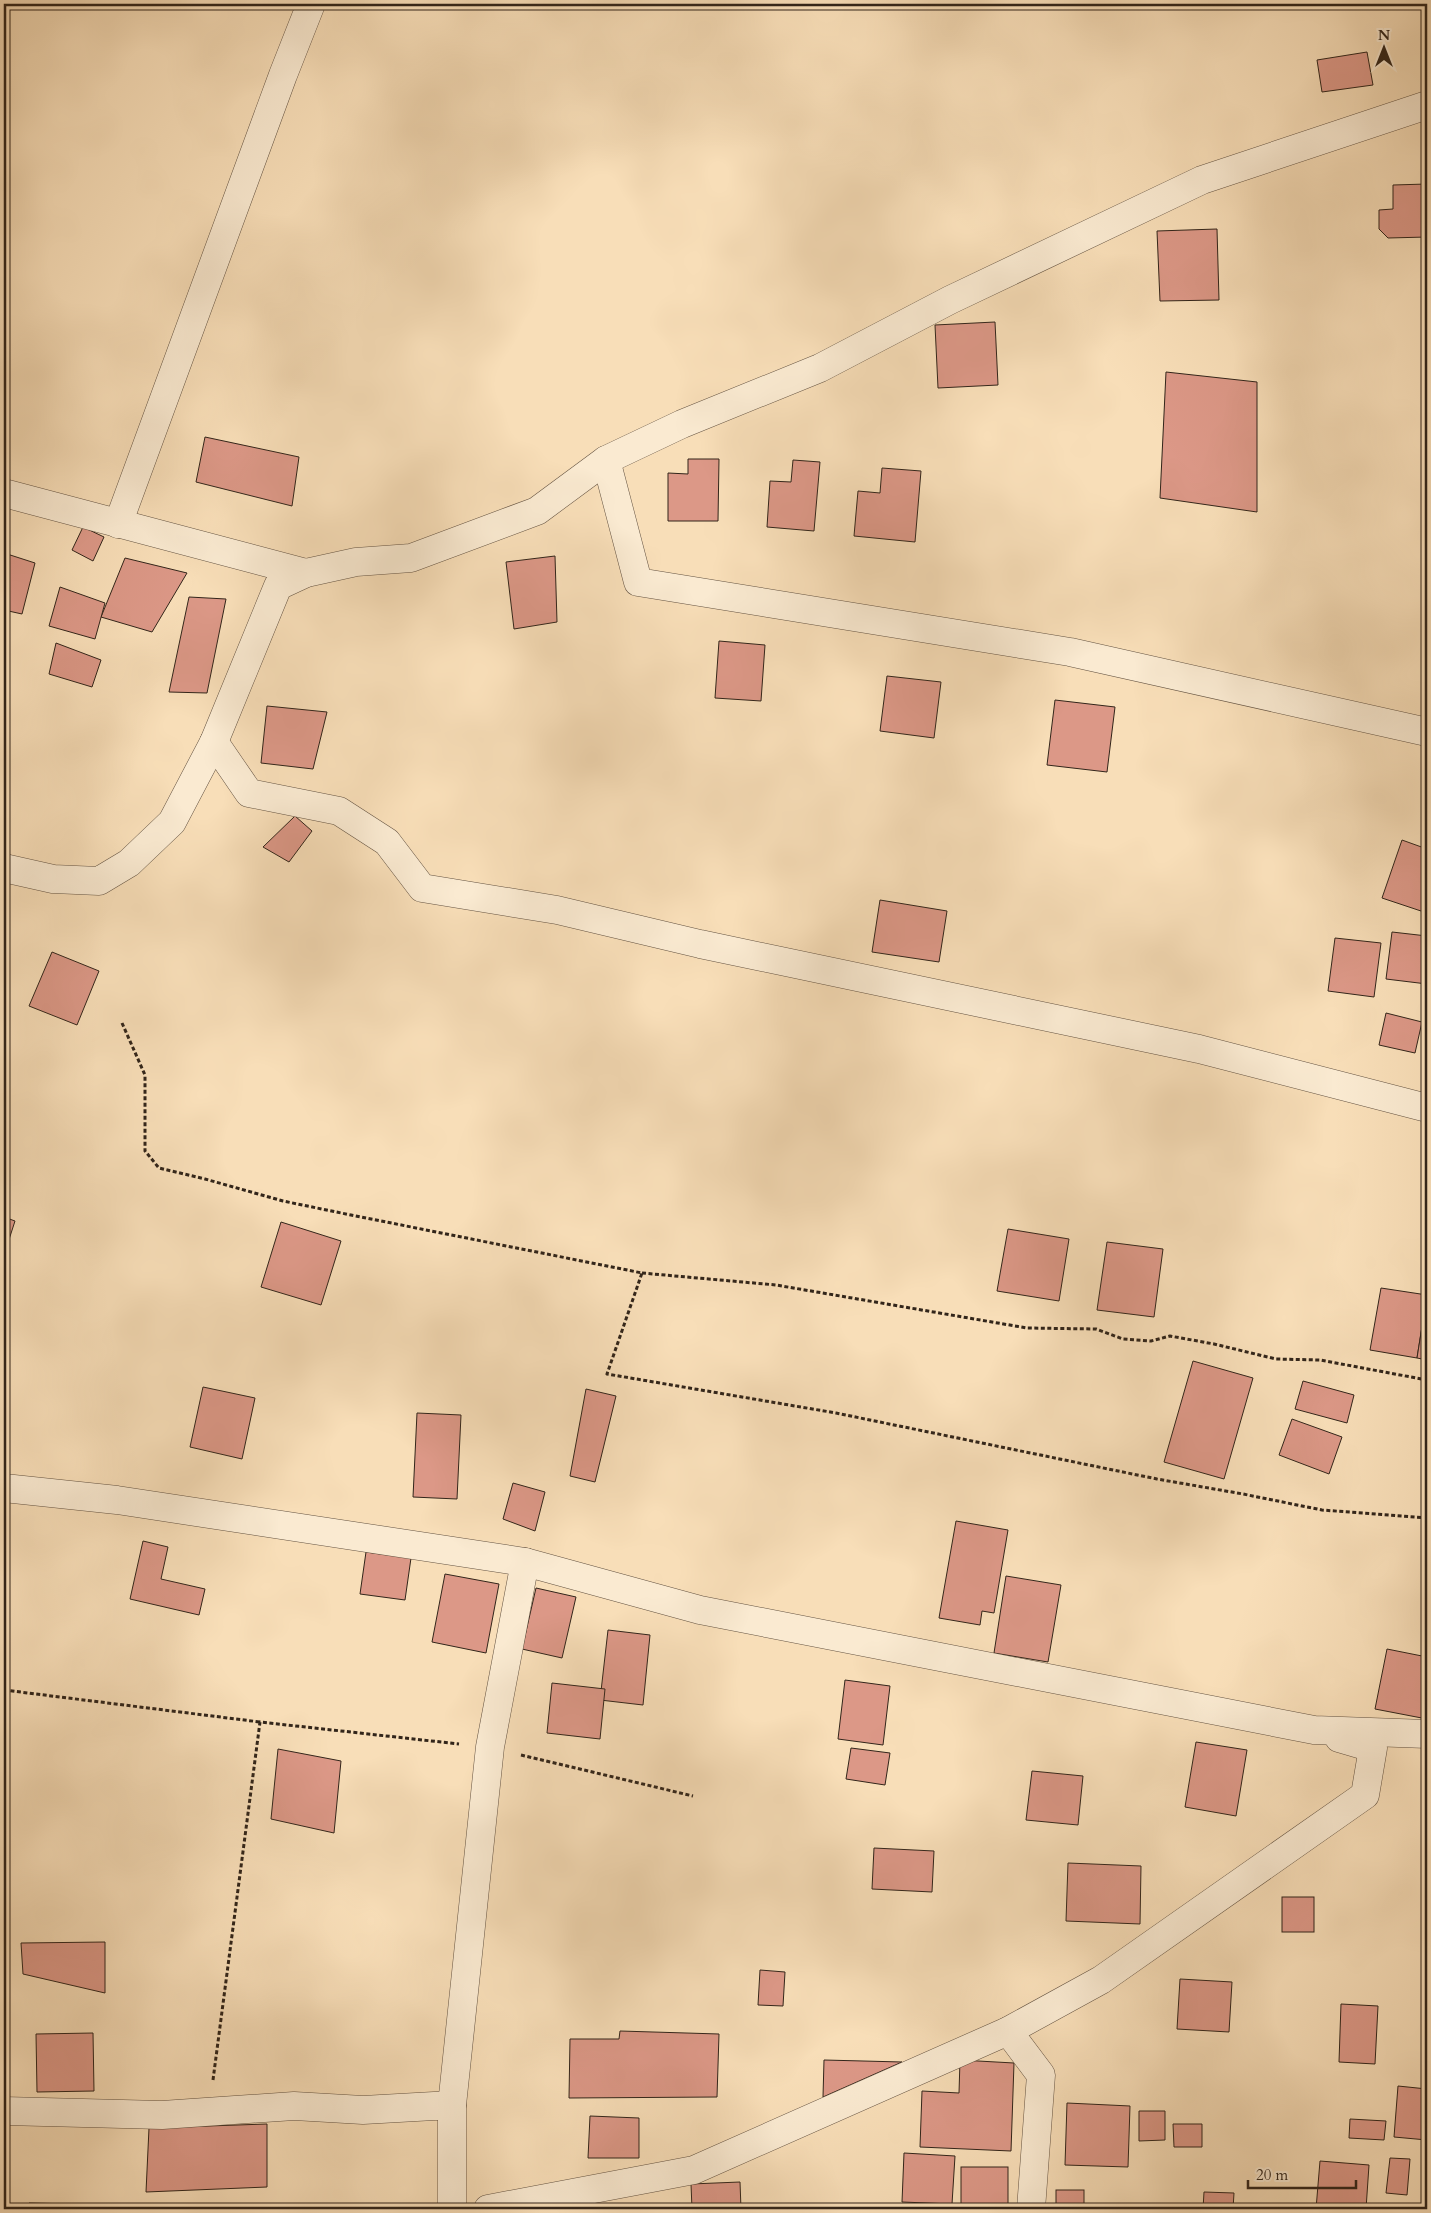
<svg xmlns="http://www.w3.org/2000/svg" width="1431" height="2213" viewBox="0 0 1431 2213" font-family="Cardo,serif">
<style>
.building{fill:#dc9887;stroke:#32251a}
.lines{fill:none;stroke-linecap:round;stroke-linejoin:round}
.minor-casing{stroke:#645342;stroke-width:29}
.path{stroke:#32251a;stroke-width:3;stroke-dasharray:4 2.5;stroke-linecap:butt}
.minor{stroke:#faead1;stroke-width:28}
</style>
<rect width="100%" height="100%" fill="#f8deb8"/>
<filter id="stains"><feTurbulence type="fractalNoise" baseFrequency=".004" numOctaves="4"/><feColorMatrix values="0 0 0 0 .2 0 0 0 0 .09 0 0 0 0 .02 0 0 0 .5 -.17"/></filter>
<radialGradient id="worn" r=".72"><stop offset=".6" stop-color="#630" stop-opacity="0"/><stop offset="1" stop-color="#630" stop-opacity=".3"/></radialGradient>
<!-- building -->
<g class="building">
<polygon points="1367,52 1373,85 1322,92 1317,60"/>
<polygon points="1427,184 1427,237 1388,238 1379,229 1379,210 1393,209 1393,185"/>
<polygon points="1217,229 1219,300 1160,301 1157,231"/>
<polygon points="995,322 998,385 938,388 935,325"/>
<polygon points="1166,372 1257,382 1257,512 1160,498"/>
<polygon points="205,437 299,457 292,506 196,482"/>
<polygon points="688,459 719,459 718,521 668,521 668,473 688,474"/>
<polygon points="793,460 820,462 814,531 767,527 770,481 791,482"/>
<polygon points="882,468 921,471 915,542 854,536 858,491 880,493"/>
<polygon points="83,527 104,537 93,561 72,550"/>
<polygon points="4,553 35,563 22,614 4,610 4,594 7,587 4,585"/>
<polygon points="555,556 557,622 514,629 506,562"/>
<polygon points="125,558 187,573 152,632 101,617"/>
<polygon points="60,587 105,603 95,639 49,626"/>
<polygon points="189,597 226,599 207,693 169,692"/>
<polygon points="719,641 765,645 761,701 715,698"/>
<polygon points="56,643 101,660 92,687 49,674"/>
<polygon points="887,676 941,682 934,738 880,731"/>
<polygon points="1055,700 1115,707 1107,772 1047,765"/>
<polygon points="267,706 327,712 313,769 261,763"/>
<polygon points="295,816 312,831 289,862 263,847"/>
<polygon points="1402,840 1427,849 1427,913 1382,898"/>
<polygon points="880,900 947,911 939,962 872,952"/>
<polygon points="1392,932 1427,936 1427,984 1386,979"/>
<polygon points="1335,938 1381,943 1374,997 1328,991"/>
<polygon points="52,952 99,971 77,1025 29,1006"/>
<polygon points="1386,1013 1422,1022 1415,1053 1379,1045"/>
<polygon points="4,1217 15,1221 4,1255"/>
<polygon points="281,1222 341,1241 321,1305 261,1287"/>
<polygon points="1008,1229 1069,1239 1059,1301 997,1291"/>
<polygon points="1107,1242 1163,1249 1154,1317 1097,1310"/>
<polygon points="1381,1288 1427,1295 1417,1358 1370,1350"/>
<polygon points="1427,1295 1427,1360 1417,1358"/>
<polygon points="1193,1361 1253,1378 1224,1479 1164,1462"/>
<polygon points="1303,1381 1354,1395 1347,1423 1295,1409"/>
<polygon points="203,1387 255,1398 242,1459 190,1447"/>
<polygon points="586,1389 616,1396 595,1482 570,1476"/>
<polygon points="417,1413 461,1415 457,1499 413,1497"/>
<polygon points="1292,1419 1342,1437 1329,1474 1279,1455"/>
<polygon points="513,1483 545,1492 535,1531 503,1519"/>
<polygon points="956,1521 1008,1530 994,1613 982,1611 980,1625 939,1618"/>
<polygon points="143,1541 168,1547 161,1579 205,1589 199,1615 130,1599"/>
<polygon points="366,1552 411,1558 405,1600 360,1594"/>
<polygon points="445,1574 499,1584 486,1653 432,1642"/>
<polygon points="1006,1576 1061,1585 1048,1662 994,1653"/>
<polygon points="536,1588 576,1597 562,1658 522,1649"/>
<polygon points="608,1630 650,1635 643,1705 600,1700"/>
<polygon points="1387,1649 1427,1657 1427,1719 1375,1709"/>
<polygon points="845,1680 890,1686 883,1745 838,1739"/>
<polygon points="552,1683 605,1689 600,1739 547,1733"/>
<polygon points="1196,1742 1247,1750 1236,1816 1185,1807"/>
<polygon points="851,1748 890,1753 885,1785 846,1779"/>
<polygon points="278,1749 341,1761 334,1833 271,1819"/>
<polygon points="1032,1771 1083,1776 1078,1825 1026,1820"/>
<polygon points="874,1848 934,1851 932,1892 872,1889"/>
<polygon points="1068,1863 1141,1866 1140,1924 1066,1921"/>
<rect x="1282" y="1897" width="32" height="35"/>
<polygon points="105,1942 105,1993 23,1974 21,1943"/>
<polygon points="760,1970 785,1972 783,2006 758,2005"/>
<polygon points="1180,1979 1232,1982 1229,2032 1177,2029"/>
<polygon points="1341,2004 1378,2006 1375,2064 1339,2062"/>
<polygon points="620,2031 719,2034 717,2097 569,2098 570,2039 619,2039"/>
<polygon points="93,2033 94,2091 37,2092 36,2034"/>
<polygon points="824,2060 902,2062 823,2097"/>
<polygon points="960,2060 1014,2063 1011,2151 920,2147 922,2091 959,2093"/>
<polygon points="1398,2086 1427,2089 1427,2140 1394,2137"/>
<polygon points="1067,2103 1130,2106 1128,2167 1065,2165"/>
<polygon points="1139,2111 1165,2111 1165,2140 1139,2141"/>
<polygon points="590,2116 639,2118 639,2158 588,2158"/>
<polygon points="1350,2119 1386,2121 1384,2140 1349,2138"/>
<polygon points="267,2124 267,2187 146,2192 149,2128"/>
<polygon points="1173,2124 1202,2124 1202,2147 1174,2147"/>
<polygon points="904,2153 955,2156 952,2204 902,2202"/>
<polygon points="1390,2158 1410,2159 1407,2195 1386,2193"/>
<polygon points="1320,2161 1369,2165 1366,2209 1316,2209"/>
<rect x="961" y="2167" width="47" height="42"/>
<polygon points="740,2182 741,2209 692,2209 691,2184"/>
<rect x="1056" y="2190" width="28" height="19"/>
<polygon points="1204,2192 1234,2193 1233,2209 1203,2209"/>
<polygon points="29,2203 76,2204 76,2209 29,2209"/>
</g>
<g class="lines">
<!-- minor casing -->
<g class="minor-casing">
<g id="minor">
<polyline points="606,460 638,582 1070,652 1427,732"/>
<polyline points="4,493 306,573"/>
<polyline points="118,524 283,75 311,4"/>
<polyline points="214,742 249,793 339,811 387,842 422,888 557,910 700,944 1199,1049 1427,1108"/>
<polyline points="4,868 53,879 99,881 129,863 172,822 214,742 278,586 306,573 356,562 411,558 537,511 606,460 682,424 820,368 950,300 1202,180 1427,105"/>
<polyline points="4,1488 117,1500 525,1562 700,1610 1314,1730 1427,1734"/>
<polyline points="1008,2031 1041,2075 1031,2209"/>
<polyline points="452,2105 490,1747 525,1562"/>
<polyline points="4,2111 162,2115 294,2106 363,2110 452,2105 452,2209"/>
<polyline points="488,2209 694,2170 1008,2031 1101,1980 1365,1795 1373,1748 1339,1738"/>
</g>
</g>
<!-- path -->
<g class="path">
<polyline points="122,1023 145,1075 145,1151 159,1168 205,1179 283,1201 351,1215 642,1273 607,1374 836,1413 1157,1479 1243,1494 1322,1510 1427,1518"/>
<polyline points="642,1273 776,1285 1027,1328 1096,1329 1123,1339 1151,1341 1170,1336 1214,1344 1276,1359 1320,1360 1427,1380"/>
<polyline points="4,1690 260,1722"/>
<polyline points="521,1755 693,1796"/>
<polyline points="213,2080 260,1722 459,1744"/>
</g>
<!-- minor -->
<use href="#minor" class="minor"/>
</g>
<!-- margin -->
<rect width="1431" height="2213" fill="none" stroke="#f8deb8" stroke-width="20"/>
<rect x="5" y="5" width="1421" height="2203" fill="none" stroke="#32251a" stroke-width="2.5"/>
<rect x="10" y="10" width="1411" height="2193" fill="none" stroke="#32251a"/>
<!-- north arrow -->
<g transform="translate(1384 48)" stroke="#faead1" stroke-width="4" paint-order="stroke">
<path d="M0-4L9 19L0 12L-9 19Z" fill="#32251a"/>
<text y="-8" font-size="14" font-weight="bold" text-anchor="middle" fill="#32251a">N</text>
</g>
<!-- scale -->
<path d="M1248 2180v8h108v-8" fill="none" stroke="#32251a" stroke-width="2.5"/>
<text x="1256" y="2180" font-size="15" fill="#32251a" stroke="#faead1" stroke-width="4" paint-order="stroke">20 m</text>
<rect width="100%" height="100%" filter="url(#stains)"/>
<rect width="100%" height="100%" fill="url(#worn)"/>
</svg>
